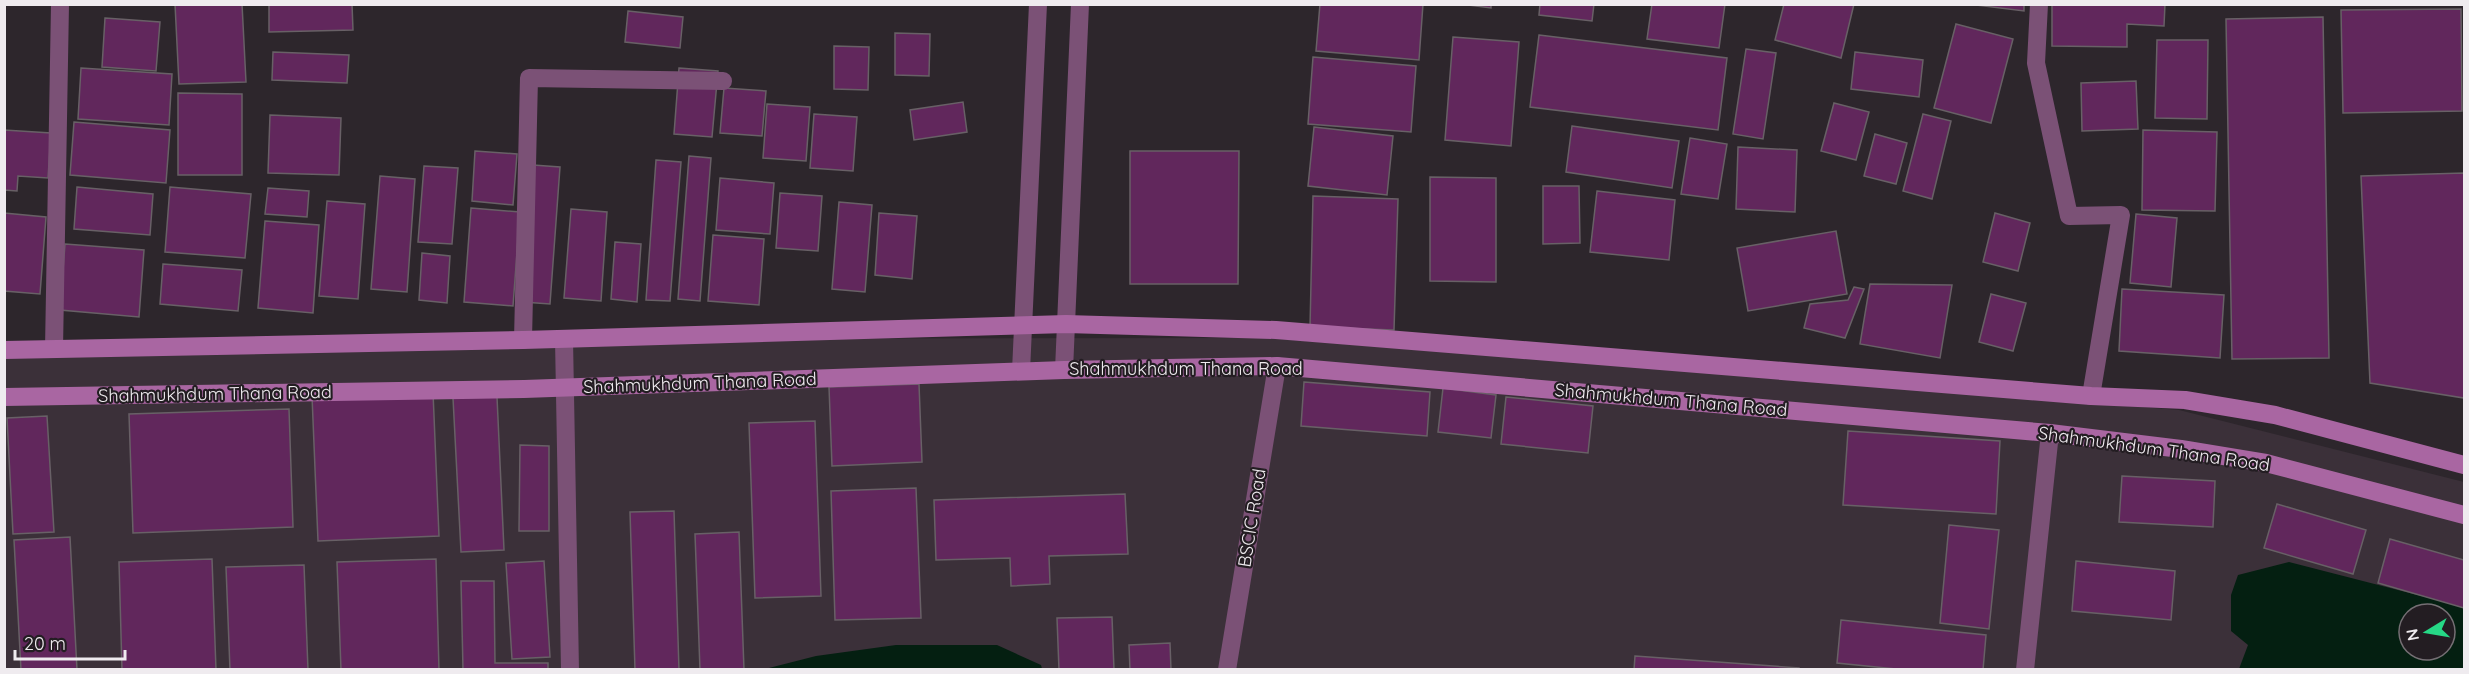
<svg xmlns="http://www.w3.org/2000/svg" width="2469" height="674" viewBox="0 0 2469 674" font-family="Quicksand,sans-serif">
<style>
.built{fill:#3b3039;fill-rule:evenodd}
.water{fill:#041f11;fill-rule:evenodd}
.building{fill:#61275c;stroke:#686066;stroke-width:1.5}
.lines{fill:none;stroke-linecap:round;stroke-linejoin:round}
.street{stroke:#7b5176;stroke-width:18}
.secondary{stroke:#a966a2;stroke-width:18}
.labels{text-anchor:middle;stroke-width:4.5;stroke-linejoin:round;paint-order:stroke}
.street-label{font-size:18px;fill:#efebef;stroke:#231d22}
</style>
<rect width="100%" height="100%" fill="#2d262c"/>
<!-- built -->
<path class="built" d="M1267 338 2179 410 2464 482V669H5L4 355 556 339ZM2409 614H2445V650H2409Z"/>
<!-- water -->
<g class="water">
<path d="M2289 562 2464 607V669H2239L2248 645 2231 631V595L2238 575ZM2409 614H2445V650H2409Z"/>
<polygon points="896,645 997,645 1041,665 1042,669 765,669 816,656"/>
</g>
<!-- building -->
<g class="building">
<polygon points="175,4 242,4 246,82 179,84"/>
<polygon points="269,4 352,4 353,30 269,32"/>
<polygon points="1320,4 1423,4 1419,60 1316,51"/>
<polygon points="1460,4 1491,4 1491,8"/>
<polygon points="1540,4 1594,4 1592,21 1539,15"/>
<polygon points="1652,4 1725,4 1719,48 1647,39"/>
<polygon points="1784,4 1854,4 1841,58 1775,40"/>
<polygon points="1968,4 2024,4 2024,11"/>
<polygon points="2052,4 2165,4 2164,26 2127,24 2127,47 2052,46"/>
<polygon points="2461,9 2462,111 2343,113 2341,10"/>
<polygon points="628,11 683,17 680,48 625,42"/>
<polygon points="2323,17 2329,358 2232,359 2226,19"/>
<polygon points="105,18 160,22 156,71 102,67"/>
<polygon points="1956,24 2013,39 1991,123 1934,108"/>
<polygon points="895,33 930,34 929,76 895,75"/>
<polygon points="1539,35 1727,58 1718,130 1530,107"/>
<polygon points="1453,37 1519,42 1511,146 1445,140"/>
<polygon points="2157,40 2208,40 2207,119 2155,118"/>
<polygon points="834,46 869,47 868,90 834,89"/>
<polygon points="1746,49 1776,53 1763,139 1733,134"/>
<polygon points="273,52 349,55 347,83 272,80"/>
<polygon points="1855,52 1923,60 1919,97 1851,89"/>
<polygon points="1313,57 1416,66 1411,132 1308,124"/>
<polygon points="81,68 172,74 169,125 78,119"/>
<polygon points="679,68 718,71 712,137 674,134"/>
<polygon points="2136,81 2138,129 2082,131 2081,83"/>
<polygon points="724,88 766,91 762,136 720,133"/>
<polygon points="178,93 242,94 242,175 178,175"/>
<polygon points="963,102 967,132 914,140 910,110"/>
<polygon points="1834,103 1869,112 1856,160 1821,151"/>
<polygon points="767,104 810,107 806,161 763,158"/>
<polygon points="814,114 857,117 853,171 810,168"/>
<polygon points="1923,114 1951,121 1932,199 1903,191"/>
<polygon points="270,115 341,118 339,175 268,173"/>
<polygon points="74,122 170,130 166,183 70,175"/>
<polygon points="1572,126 1679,141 1672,188 1566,172"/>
<polygon points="1314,127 1393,136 1387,195 1308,186"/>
<polygon points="4,130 51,133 48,178 18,176 17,191 4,190"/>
<polygon points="2143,130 2217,132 2215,211 2142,210"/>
<polygon points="1875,134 1907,143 1896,184 1864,176"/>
<polygon points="1690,138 1727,144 1718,199 1681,194"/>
<polygon points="1738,147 1797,150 1795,212 1736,209"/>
<polygon points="475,151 517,154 513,205 472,201"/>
<polygon points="1130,151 1239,151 1238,284 1130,284"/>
<polygon points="689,156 711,158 700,301 678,299"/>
<polygon points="656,160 681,162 670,301 646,300"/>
<polygon points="533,165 560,167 550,304 523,302"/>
<polygon points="424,166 458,168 452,244 418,242"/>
<polygon points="2464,173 2464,398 2370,383 2361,176"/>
<polygon points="380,176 415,179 407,292 371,289"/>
<polygon points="1430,177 1496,178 1496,282 1430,281"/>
<polygon points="720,178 774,183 770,234 716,230"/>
<polygon points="1543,186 1579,186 1580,243 1543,244"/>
<polygon points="77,187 153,194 150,235 74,229"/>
<polygon points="170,187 251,194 245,258 165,252"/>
<polygon points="268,188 309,191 307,217 265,214"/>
<polygon points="1597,191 1675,200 1669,260 1590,252"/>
<polygon points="780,193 822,196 818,251 776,248"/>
<polygon points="1313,196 1398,199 1394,330 1310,327"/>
<polygon points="327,201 365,204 358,299 319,296"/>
<polygon points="839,202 872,205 865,292 832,289"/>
<polygon points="471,208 520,212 513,306 464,302"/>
<polygon points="571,209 607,212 601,301 564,298"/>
<polygon points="4,213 46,217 40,294 4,291"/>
<polygon points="879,213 917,216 912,279 875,275"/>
<polygon points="1995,213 2030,223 2018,271 1983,262"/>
<polygon points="2136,214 2177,218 2171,287 2130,283"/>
<polygon points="265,221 319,225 313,313 258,308"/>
<polygon points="1836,231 1847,294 1748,311 1737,248"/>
<polygon points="713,235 764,239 759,305 708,301"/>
<polygon points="615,242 641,244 637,302 611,299"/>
<polygon points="65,244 144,250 139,317 60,310"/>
<polygon points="422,253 450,256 447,303 419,300"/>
<polygon points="163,264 242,270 238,311 160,304"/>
<polygon points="1870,284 1952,285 1940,358 1860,344"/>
<polygon points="1854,287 1864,289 1845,338 1804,328 1810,304 1848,300"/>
<polygon points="2122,289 2224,295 2220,358 2119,351"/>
<polygon points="1991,294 2026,303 2013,351 1979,342"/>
<polygon points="1304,382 1430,392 1427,436 1301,426"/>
<polygon points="919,384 922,462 832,466 829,387"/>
<polygon points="1443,388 1496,395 1491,438 1438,432"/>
<polygon points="433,392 439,536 318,541 312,396"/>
<polygon points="497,397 504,550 461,552 453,398"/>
<polygon points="1506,397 1593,406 1588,453 1501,444"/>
<polygon points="289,409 293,527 133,533 129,414"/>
<polygon points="47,416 54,532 13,534 7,418"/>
<polygon points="815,421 821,596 755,598 749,423"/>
<polygon points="1848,431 2000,441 1996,514 1843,505"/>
<polygon points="520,445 549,446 549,531 519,531"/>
<polygon points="2122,476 2215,481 2213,527 2119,522"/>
<polygon points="916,488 921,618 835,620 831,491"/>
<polygon points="1125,494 1128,554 1049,556 1050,584 1011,586 1010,558 936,560 934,500"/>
<polygon points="2277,504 2366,530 2353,574 2264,548"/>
<polygon points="674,511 679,670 635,670 630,512"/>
<polygon points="1949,525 1999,530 1989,629 1940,623"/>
<polygon points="739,532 744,670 700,670 695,534"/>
<polygon points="70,537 77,670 21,670 14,540"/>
<polygon points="2390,539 2464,560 2464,608 2378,583"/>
<polygon points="212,559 216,670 122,670 119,562"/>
<polygon points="436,559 439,670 341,670 337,562"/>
<polygon points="544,561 550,657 512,659 506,563"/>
<polygon points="2076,561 2175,571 2171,620 2072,611"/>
<polygon points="304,565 308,670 230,670 226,567"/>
<polygon points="461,581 494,581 495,663 548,663 548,670 463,670"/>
<polygon points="1112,617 1114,670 1059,670 1057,618"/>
<polygon points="1841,620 1986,635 1983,670 1906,670 1837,663"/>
<polygon points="1170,643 1171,670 1130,670 1129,645"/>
<polygon points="1635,656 1799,668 1799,670 1634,670"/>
</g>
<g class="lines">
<!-- street -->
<g class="street">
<polyline points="2039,4 2036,63 2069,216 2121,215 2091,396"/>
<polyline points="564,339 570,670"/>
<polyline points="523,340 529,78 723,81"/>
<polyline points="54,349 60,4"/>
<polyline points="1064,370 1080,4"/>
<polyline points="1021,371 1038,4"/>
<polyline points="1227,670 1277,366"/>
<polyline points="2025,670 2050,433"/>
</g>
<!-- secondary -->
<g class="secondary">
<polyline points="4,350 523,340 1066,324 1276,330 2091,396 2185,400 2275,415 2464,465"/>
<polyline points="4,397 524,389 1064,370 1277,366 2050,433 2181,449 2266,463 2464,515"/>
</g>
</g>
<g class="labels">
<!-- street labels -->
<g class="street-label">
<text x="1186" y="375">Shahmukhdum Thana Road</text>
<text transform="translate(700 383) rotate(-2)" y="6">Shahmukhdum Thana Road</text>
<text transform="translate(215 394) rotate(-1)" y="6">Shahmukhdum Thana Road</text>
<text transform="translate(1671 400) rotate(5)" y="6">Shahmukhdum Thana Road</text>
<text transform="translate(2154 449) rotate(8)" y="6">Shahmukhdum Thana Road</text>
<text transform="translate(1252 518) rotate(-81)" y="6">BSCIC Road</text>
</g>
</g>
<!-- border -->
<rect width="2469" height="674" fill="none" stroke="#efebef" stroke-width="12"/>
<!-- north arrow -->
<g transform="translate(2427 632) rotate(259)"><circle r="28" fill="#231d22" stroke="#756f74" stroke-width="1.5"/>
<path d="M0-4.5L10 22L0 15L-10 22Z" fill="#26d886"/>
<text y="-9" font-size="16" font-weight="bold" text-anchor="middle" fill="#efebef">N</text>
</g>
<!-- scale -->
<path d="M15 650v9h110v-9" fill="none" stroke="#efebef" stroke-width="3"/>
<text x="24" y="650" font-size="18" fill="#efebef" stroke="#231d22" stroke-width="4.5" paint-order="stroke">20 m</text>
</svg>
